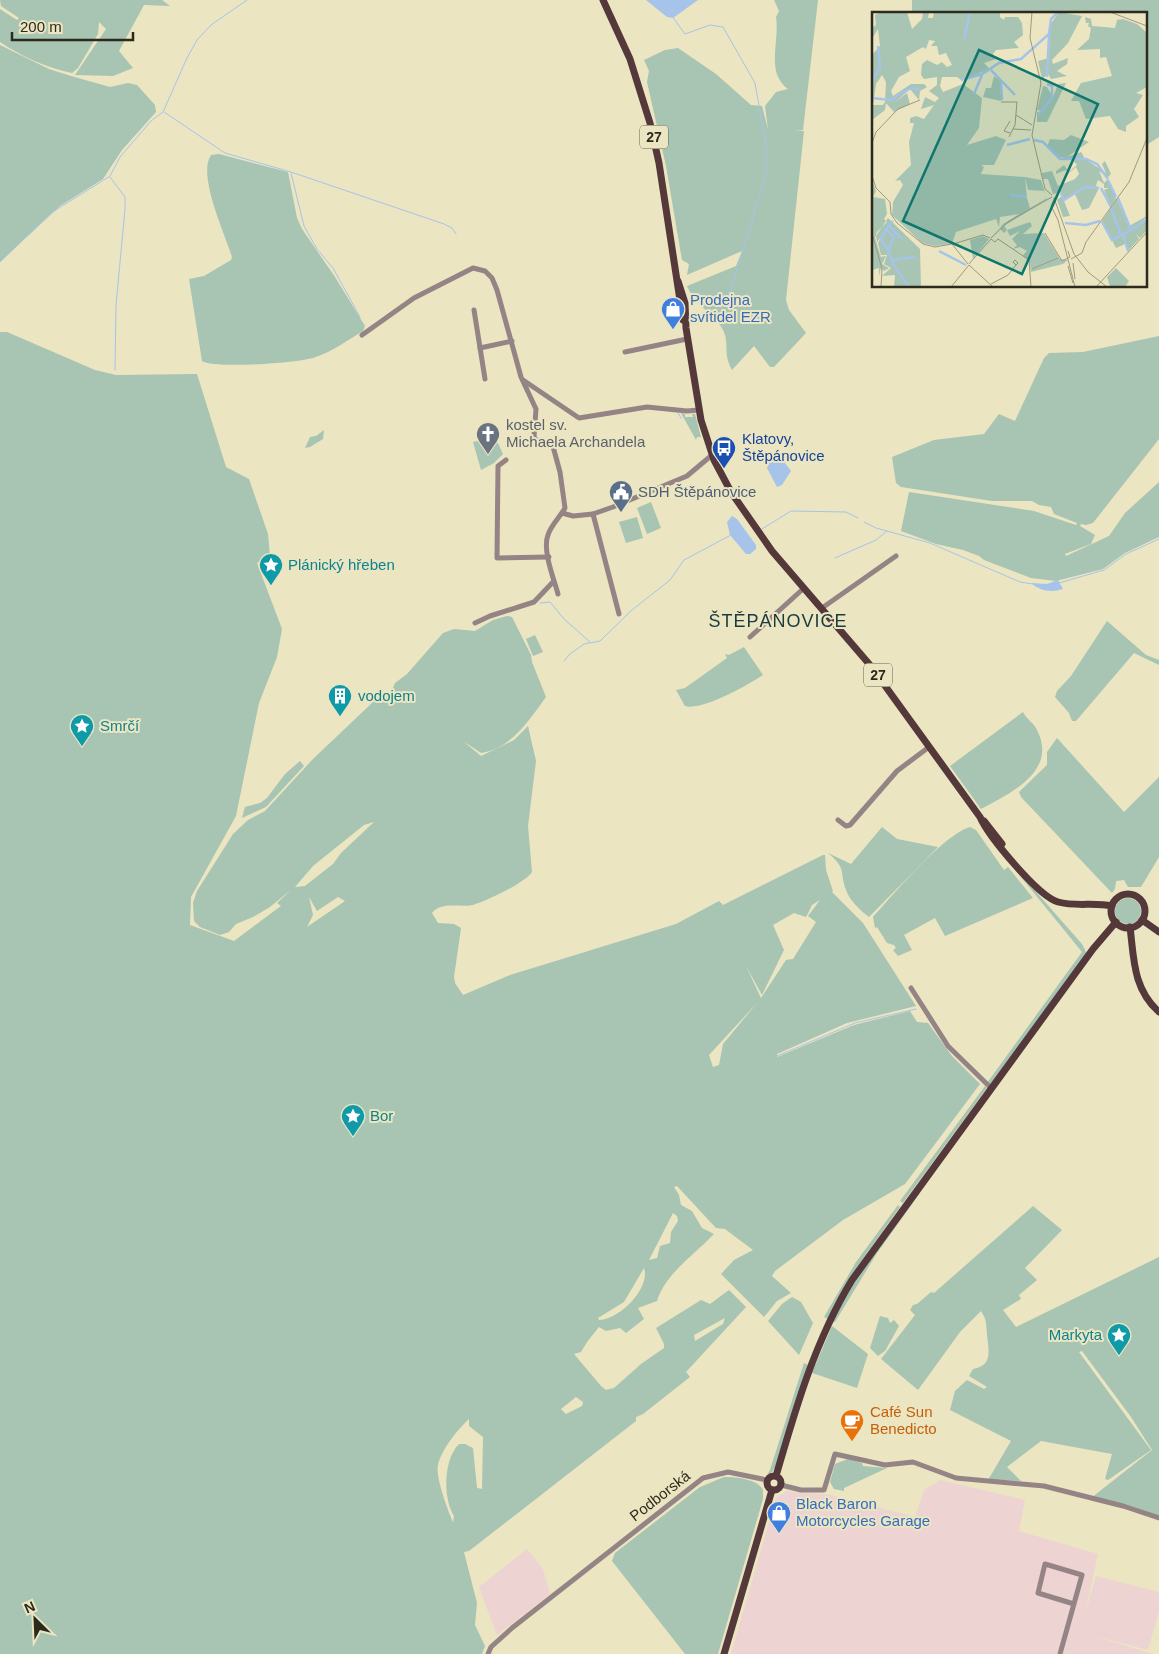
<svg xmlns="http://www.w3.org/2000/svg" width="1159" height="1654" viewBox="0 0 1159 1654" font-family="Helvetica,sans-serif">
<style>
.industrial{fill:#edd3d2}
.green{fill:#a8c4b2;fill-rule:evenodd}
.water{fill:#a6c4ea}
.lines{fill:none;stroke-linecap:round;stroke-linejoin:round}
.stream{stroke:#a6c4ea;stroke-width:1}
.minor{stroke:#958485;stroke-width:5}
.major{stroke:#54383a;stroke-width:7}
.labels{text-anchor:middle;stroke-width:4;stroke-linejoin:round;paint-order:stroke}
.shield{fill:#ebe5c2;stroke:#65624e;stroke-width:1}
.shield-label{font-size:14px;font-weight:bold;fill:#2c2a1c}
.shop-label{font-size:15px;fill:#366cbe;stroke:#ebe5c2;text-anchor:start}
.worship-label{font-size:15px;fill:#5b616d;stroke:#ebe5c2;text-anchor:start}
.transit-label{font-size:15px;fill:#164399;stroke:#ebe5c2;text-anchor:start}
.service-label{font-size:15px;fill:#4e5e75;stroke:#ebe5c2;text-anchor:start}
.culture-label{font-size:15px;fill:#0d838f;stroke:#ebe5c2;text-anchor:start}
.food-label{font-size:15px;fill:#c56008;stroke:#ebe5c2;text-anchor:start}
.street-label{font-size:15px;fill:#2c2a1c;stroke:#ebe5c2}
.quarter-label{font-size:18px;letter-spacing:1px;fill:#193b3e;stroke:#ebe5c2}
.inset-river{fill:none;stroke:#a6c4ea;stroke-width:2.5}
.inset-road{fill:none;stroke:#9f9a80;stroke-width:1}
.view{fill:#0f766e;fill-opacity:0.15;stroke:#0f766e;stroke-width:2.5}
.inset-edge{fill:none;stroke:#2c2a1c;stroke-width:2.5}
</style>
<rect width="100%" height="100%" fill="#ebe5c2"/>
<!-- industrial -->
<g class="industrial">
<polygon points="940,1480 1025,1500 1019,1531 1098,1554 1084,1618 1096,1576 1159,1592 1159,1611 1148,1650 1087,1634 1153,1654 731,1654 776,1498 787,1491 830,1495 915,1517 924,1490"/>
<polygon points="527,1549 543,1569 550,1594 497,1635 479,1587"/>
</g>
<!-- green -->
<g class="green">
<path d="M0 0H162L170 6 144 5 119 51 133 68 113 76 75 75 106 29 99 22 98 34 78 68 72 73C47 68 21 56 0 42V9L17 20 19 18 1 6Z"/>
<path d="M774 0H818L803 130H795L804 131 786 300 789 310 806 333 774 367H770L754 346 732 370C723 354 729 345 724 332 717 315 696 307 687 286L736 266 742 251 687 275 689 264 682 260 666 166 647 82 649 71 644 60 665 50 678 48 716 74 751 105 762 106 768 129 765 106 776 92 788 89C765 72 780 42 776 17L779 11Z"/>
<polygon points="912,0 1159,0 1159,137 1145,146 1145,14 912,14"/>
<polygon points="0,45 49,69 71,76 110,87 128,83 137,85 155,105 156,112 122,150 103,179 60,206 0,262"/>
<path d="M219 154 288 172 297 218 302 229 335 277 365 326 363 331C348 340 333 351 316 357 301 363 214 369 202 361L189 279 204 276 231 260 232 257C225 234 197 175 211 155Z"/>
<path d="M0 332H7L95 370 116 375 197 374 226 467 249 479 268 534 270 556 257 563 282 629 277 657 259 703 236 816 191 897 190 925 234 941 281 906 277 903 292 889 270 907 253 917 236 924 229 932 220 935 200 927 194 921 193 903 197 891 233 834 248 820 265 811 313 759 373 702 391 693 395 683 407 674 443 633 454 629 475 631 493 620 507 616 512 617 531 655 532 662 546 697C530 719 511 749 481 753L463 741 481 756 514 740 528 726 536 761 528 826 532 872C525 883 486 901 473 905 459 908 442 901 432 913L438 923 454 924 461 928 454 977 455 983 463 995 510 975 676 924 719 901 723 905 823 855H825L826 870 833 891 832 892 863 923 916 1006 847 1023 777 1054V1057L854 1025 910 1011 917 1022 928 1023 952 1056 980 1084 905 1184 843 1220 775 1271 772 1276 791 1293 777 1301 764 1317 721 1274 734 1260 753 1250 725 1229 716 1228 677 1186 674 1187 679 1195 681 1205 692 1211 702 1228 714 1234C695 1254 665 1274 657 1301L638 1308 644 1319 626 1333 620 1328 606 1331 599 1327 587 1342 581 1352 574 1354 601 1386 606 1390 614 1388 641 1364 664 1348V1344L656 1328 701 1300 710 1304 729 1290 746 1307 686 1372 690 1377 643 1414 636 1417V1421L469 1551 464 1552 477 1603 475 1625 485 1646 482 1654H0ZM374 822 341 853 333 864 305 886 295 887 313 866 364 825ZM309 897 317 911 338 897 345 901 307 927 313 915ZM820 900 808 916 816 922 793 959 786 960 761 998 746 966 762 995 784 950 773 925 794 913 806 917 812 905ZM757 1003 723 1044 719 1065 713 1067 709 1055ZM673 1213 677 1216 678 1221 671 1232 670 1243 660 1246 657 1258 649 1260ZM644 1268C651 1288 619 1320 599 1320L598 1318 624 1302ZM725 1318 723 1324 695 1341 694 1335ZM576 1397 583 1402 582 1406 566 1414 561 1409ZM469 1419V1426L483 1437 482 1489 477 1488 473 1448 465 1444H459C443 1460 443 1499 454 1516L453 1522C448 1511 435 1476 438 1465 441 1450 458 1429 469 1419Z"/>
<polygon points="1159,336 1159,439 1093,523 1086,525 1081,524 1080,526 1095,535 1091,544 1065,554 1066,556 1109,536 1125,513 1159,482 1159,537 1125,553 1103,569 1056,581 1031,578 984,560 979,556 963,550 936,544 901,531 909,492 1034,511 1076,525 1077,523 1054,514 1051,507 1039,505 1032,501 992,501 901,487 896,483 892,457 934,440 984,434 999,414 1015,421 1044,358 1049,353 1083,352"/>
<polygon points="681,413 685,414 685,417 693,417 692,414 695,414 701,437 697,437 696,440"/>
<polygon points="324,430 323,439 310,447 305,448 310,437 316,436"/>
<polygon points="495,437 503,454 494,463 481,470 473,442"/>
<polygon points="651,502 661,528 647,534 637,508"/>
<polygon points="637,517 643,538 626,543 619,522"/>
<polygon points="1107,621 1146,655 1159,660 1159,665 1134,653 1076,721 1072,721 1069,713 1055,697 1057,691 1071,676"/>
<polygon points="535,635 543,652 533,656 526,639"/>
<path d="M744 647 763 675C748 685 702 711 685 706L676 690 685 688 727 658 725 654 729 655Z"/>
<path d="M1023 712C1027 720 1034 723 1037 730 1058 771 1011 793 981 809L950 766Z"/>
<polygon points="1057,738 1124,812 1159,777 1159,857 1141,887 1128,887 1124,880 1116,881 1115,889 1112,893 1021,797 1019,792 1047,765 1047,752"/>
<polygon points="300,761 304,766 266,807 242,818 245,807 260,803 267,798 285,774"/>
<path d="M882 827 897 839 938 847 869 917C860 910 850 901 846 890 839 870 847 869 828 853L851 864Z"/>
<path d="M970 827 976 830 1004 870 1008 867 1033 898 945 936 935 918 904 935 912 950 898 956 893 950 896 948 894 945 887 943 877 927 875 928 873 917C893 895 943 835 970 827Z"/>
<polygon points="994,844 1082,944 1086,952 1084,958 990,1085 987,1083 1082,952"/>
<circle cx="1128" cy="911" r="13"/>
<polygon points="985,1086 987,1088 903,1203 900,1201"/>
<polygon points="917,1192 920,1193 877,1253 835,1322 832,1321 854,1281"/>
<polygon points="898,1205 900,1207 857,1267 828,1319 824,1317 856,1262"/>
<path d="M1033 1206 1062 1230 1025 1268 1037 1280 1019 1295 1021 1299 1003 1310 1016 1327 1159 1257V1518L1091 1498 1152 1450 1131 1417 1082 1351 1079 1352 1151 1450 1108 1480 1105 1479 1112 1454 1041 1441 1007 1467 1021 1481 988 1480 1011 1441 950 1410 955 1391 967 1380 984 1389 987 1387 969 1376 973 1369C994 1366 988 1349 987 1334 986 1324 987 1320 981 1311L960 1332 918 1390 881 1359 915 1315 910 1310 913 1305 917 1304 931 1292 934 1293Z"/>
<polygon points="792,1297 801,1302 813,1323 799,1355 768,1321 782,1304"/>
<polygon points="880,1316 888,1318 890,1323 894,1320 899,1326 885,1351 878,1356 870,1348"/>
<polygon points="832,1326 868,1354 857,1388 812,1373"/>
<polygon points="804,1363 808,1365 776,1466 772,1472 767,1475 770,1470"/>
<polygon points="848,1459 862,1463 863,1466 887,1468 844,1488 844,1491 834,1489 830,1482 835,1464"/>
<path d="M724 1477C737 1477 757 1479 763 1490V1499L718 1654H685L612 1561 615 1553 700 1487Z"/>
</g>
<!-- water -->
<g class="water">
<polygon points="646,0 698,0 673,18 667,17"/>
<polygon points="776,459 782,459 791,471 782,485 777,487 767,468 769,463"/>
<polygon points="732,516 737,519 756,545 756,549 750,554 746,554 730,535 727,522"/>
<path d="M1058 580 1063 589C1051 593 1040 591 1031 583L1047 584Z"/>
</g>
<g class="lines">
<!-- stream -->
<g class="stream">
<polyline points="672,16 685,34 710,25 723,27 755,83 766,145 766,175 731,288 717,308 709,316"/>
<polyline points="164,112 225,153 291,172 444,224 452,228 456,234"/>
<polyline points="291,173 304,226 317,249 333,268 360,317"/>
<polyline points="110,177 125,197 125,209 116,305 115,370"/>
<polyline points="0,262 51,213 110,176 120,157 139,135 151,121 163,112 187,58 197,40 211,25 247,0"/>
<polyline points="678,413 681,418"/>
<polyline points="864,522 876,528 930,543 1020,582 1033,584"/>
<polyline points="762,529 791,511 846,512 858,518"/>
<polyline points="835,558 876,540 887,531"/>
<polyline points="1059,583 1104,570 1126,554 1159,539"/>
<polyline points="540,603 550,602 564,619 590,642"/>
<polyline points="564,661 570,654 584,644 600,641 632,610 670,580 684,560 731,535"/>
<polyline points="777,1056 855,1023 916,1009"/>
</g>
<!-- minor -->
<g class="minor">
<polyline points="474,310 485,379"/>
<path d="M362 335 414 298 473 268 485 271 492 278 497 290 521 377 536 409 534 437 536 440 552 443 560 472 565 508C560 517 551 525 548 535 542 550 554 579 558 594"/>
<polyline points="480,348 512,341"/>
<polyline points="625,352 687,339"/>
<polyline points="523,380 579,418 647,407 687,411 699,410"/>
<polyline points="506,460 498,466 497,558 549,557"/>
<polyline points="562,513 573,516 593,514 613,507 687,476 712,455"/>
<polyline points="593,514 619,614"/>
<polyline points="822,608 896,556"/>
<polyline points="475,623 490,616 534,602 553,582"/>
<polyline points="750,637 804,588"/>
<polyline points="838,820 846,826 850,825 897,771 929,747"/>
<polyline points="911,988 948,1046 991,1088"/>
<polyline points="781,1485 801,1490 824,1490 835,1454 885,1465 913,1462 956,1478 1044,1486 1123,1506 1159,1518"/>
<polyline points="488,1654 491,1647 512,1628 703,1478 728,1472 767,1480"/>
<polyline points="1060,1654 1082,1575 1045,1564 1038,1593 1074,1604"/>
</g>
<!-- major -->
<g class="major">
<polyline points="603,0 630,59 650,123 659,163 683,320"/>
<path d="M678 281 685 303 686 328 701 420 714 460 731 492 772 551 870 665 980 817C989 837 1038 896 1058 902 1076 907 1094 902 1112 906"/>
<polyline points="984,821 1002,844"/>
<circle cx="1128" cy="911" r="17"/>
<polyline points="1142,920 1159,932"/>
<path d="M1130 927C1134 959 1133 989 1159 1012"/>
<circle cx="774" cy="1483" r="7"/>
<path d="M776 1476C796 1407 815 1341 852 1280L1093 949 1116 922"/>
<polyline points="724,1654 772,1490"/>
</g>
</g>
<!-- icons -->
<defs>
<g id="shop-pin" transform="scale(1.25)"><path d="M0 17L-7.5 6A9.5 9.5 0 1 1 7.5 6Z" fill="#3f7fe0" stroke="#ebe5c2"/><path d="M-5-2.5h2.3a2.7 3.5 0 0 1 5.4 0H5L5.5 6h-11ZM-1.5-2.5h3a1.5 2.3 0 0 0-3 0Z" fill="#fff"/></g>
<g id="church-pin" transform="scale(1.25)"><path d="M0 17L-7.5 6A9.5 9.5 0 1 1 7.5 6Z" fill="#6b7280" stroke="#ebe5c2"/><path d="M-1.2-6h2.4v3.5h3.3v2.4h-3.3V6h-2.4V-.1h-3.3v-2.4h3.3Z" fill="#fff"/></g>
<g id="bus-pin" transform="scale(1.25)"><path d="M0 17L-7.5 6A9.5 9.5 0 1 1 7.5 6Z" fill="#1a4fb4" stroke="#ebe5c2"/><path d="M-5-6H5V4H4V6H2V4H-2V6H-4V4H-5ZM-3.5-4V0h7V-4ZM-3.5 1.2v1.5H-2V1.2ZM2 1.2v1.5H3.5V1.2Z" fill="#fff"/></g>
<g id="civic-pin" transform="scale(1.25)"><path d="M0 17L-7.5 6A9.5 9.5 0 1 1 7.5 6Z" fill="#5c6f8a" stroke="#ebe5c2"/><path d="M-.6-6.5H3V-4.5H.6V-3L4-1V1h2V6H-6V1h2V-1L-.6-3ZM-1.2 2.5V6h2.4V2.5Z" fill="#fff"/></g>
<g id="sight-pin" transform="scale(1.25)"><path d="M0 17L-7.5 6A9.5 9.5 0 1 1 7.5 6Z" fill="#0f9aa8" stroke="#ebe5c2"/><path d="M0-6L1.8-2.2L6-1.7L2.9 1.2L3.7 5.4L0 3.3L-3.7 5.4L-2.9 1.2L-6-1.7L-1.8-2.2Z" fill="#fff"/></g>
<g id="building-pin" transform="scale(1.25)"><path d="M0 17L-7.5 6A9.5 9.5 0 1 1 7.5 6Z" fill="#0f9aa8" stroke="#ebe5c2"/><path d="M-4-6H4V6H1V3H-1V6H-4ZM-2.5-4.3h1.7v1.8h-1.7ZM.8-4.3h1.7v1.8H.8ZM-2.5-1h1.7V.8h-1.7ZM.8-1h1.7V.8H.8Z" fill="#fff"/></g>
<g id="cafe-pin" transform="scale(1.25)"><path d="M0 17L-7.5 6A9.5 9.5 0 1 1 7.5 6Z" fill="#e8710a" stroke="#ebe5c2"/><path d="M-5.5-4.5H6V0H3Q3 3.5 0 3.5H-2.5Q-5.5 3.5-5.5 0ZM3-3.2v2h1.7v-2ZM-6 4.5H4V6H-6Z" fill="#fff"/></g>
</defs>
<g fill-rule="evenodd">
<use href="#shop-pin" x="673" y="309"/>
<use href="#church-pin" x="488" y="434"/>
<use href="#bus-pin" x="724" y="448"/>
<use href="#civic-pin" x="621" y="492"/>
<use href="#sight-pin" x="271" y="565"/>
<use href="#building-pin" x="340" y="696"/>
<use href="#sight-pin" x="82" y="726"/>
<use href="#sight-pin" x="353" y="1116"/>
<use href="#sight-pin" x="1119" y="1335"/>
<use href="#cafe-pin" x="852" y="1421"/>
<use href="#shop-pin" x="779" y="1513"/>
</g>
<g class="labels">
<!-- shield labels -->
<g class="shield">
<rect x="640" y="125.5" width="28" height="23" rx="4"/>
<rect x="864" y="663.5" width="28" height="23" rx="4"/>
</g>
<g class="shield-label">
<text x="654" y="142">27</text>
<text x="878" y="680">27</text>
</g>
<!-- shop labels -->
<g class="shop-label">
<text x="690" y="305">Prodejna<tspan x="690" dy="17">svítidel EZR</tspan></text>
<text x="796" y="1509">Black Baron<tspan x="796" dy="17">Motorcycles Garage</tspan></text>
</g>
<!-- worship labels -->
<g class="worship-label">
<text x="506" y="430">kostel sv.<tspan x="506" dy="17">Michaela Archandela</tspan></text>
</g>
<!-- transit labels -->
<g class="transit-label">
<text x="742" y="444">Klatovy,<tspan x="742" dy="17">Štěpánovice</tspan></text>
</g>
<!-- service labels -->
<g class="service-label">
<text x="638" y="497">SDH Štěpánovice</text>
</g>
<!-- culture labels -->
<g class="culture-label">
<text x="288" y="570">Plánický hřeben</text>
<text x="358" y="701">vodojem</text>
<text x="100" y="731">Smrčí</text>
<text x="370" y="1121">Bor</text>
<text x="1102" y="1340" text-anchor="end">Markyta</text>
</g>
<!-- food labels -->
<g class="food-label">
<text x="870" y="1417">Café Sun<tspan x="870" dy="17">Benedicto</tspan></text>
</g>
<!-- street labels -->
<g class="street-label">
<text transform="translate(660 1496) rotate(-38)" y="5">Podborská</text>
</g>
<!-- quarter labels -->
<g class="quarter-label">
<text x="778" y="627">ŠTĚPÁNOVICE</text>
</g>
</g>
<!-- overview -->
<g transform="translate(872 12)">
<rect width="275" height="275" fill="#ebe5c2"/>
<path d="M9 0H35L40 17 50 7 51 0H57L56 6H61L62 0H128V5L132 8 133 5H146L150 11 151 23 142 30 147 36 124 38 121 42 124 47 112 51 118 57 89 68 85 65H70L68 74 71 80 91 72 110 86 107 116 95 133 124 124 134 128 122 153H109L112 155 109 162 153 165 155 186 158 196 175 186 172 179 156 178 153 165 169 168 175 187 132 214 135 218 158 210 160 214 151 222 172 221 188 247 196 248 191 252 159 260 158 251 151 243 155 239 148 235 141 237 145 233 140 227 148 219 138 224 135 218 132 221 128 217 130 214 118 227 131 212 147 202 128 205 127 215 124 207 84 220 80 232 63 234 50 231 20 203 21 190 31 173 28 168 23 169 39 153 37 130 42 111H38V106L44 104 52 107 62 93 49 97 53 85 63 90 67 86 57 79 65 73V65L52 67 49 63 50 52 55 48 65 53 70 50 75 55 80 53 74 41 67 43 65 34H59L63 29 57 28 54 37 51 35 34 45 38 59 27 65 19 79 21 84 39 72H52L55 75 48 79 47 88 38 77 22 91 35 81 38 92 22 100 14 91 13 98 0 108V43L8 34 6 17 1 25 0 16 4 13 3 3ZM10 63 14 70 13 90 11 93H1L4 72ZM187 0 210 4 196 31 180 48 181 52 196 46 195 52 185 59 195 64 179 67 176 62 170 67 166 49 177 46 178 13ZM213 5 219 7 220 14 243 16 245 8 251 7 265 12 275 21V75L264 81 271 83 262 97 267 105 254 114V120L246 117 238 104 214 107 207 89H199L209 71 240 64 234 45 228 46V37L205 38 217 27 219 16 216 14 217 11H214ZM122 64 129 69V89L111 85 114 76H119ZM194 71 175 110H165V100L171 99 165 98 171 74 175 75 181 85 186 72ZM199 123 217 130 195 145 209 140 213 147 234 161 230 152 233 149 239 162 236 165 227 159 232 171 236 167 244 187 239 194 232 178 237 176H232V172L226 168 224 173 226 178 217 196 210 198 203 182 200 183 192 189 198 204 191 205 185 188 190 184 188 180 181 182 176 167H171L170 161 180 159 186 174 203 167 207 162 204 155 197 161 194 158 184 162V159L192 153 197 160 205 153 200 147 187 145 175 135 178 127 192 128ZM0 169 4 179 1 185 13 187 15 202 12 207 15 210 5 220 3 226 9 245 14 244 10 252 17 256 12 259 9 256 7 264V256L0 258ZM245 187 257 214 275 204 270 211 275 209V218L268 226 264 222 267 227 256 239 253 229V232L244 236 230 209ZM16 206 48 237 49 275H22L23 263 10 264 19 256 12 252 15 243H9L6 231 9 225 5 230 4 224ZM111 224 117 227 101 247 98 228ZM244 256 257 269 253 275 238 274 235 265Z" fill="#a8c4b2" fill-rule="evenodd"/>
<path class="inset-river" d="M92 27 98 0M119 58 143 83M175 65 177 22M0 68 8 56 6 34M89 68 110 62 127 51 149 47 177 22 179 7 186 0M129 71 130 88M102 82 110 63M0 86 18 88 39 76 49 78M166 103 180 86V74L175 72M162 128 171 130 188 147H214L225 152 236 167M135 133 158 127M236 168 244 185M229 176 239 195M189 181 192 188 213 175 227 176M138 183 155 185M246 186 259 218 275 208M239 196 249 223M21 209 14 217 22 225 16 238 21 252 37 275M230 210 240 228 259 218M193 211 214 213 228 209M17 214 30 227M14 218 9 228 16 238M251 222 256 239M67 239 94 253M20 248 43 245"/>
<path class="inset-road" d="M160 0 158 26 169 71 160 123 173 177 180 183M238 0 275 14M129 90H145L143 113 137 125M144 103 160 113M141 117 159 118M138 121 132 119 138 109M0 131 4 120 26 97 48 88M0 164 4 176 18 190 19 202 25 211 51 232 63 235 80 232 96 252M183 185 179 194 186 208 203 275M182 186 202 242 216 260 235 275M0 221 10 257 9 275M173 221 190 249 198 245 196 239M119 226 136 210 180 185M119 227 123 230 126 227 157 248 159 275M81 232 111 223 118 226M199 247 210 241 214 230 257 170 275 126M201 251 203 267M97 252 119 227M97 253 121 275M196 254 201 271M160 257 186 246M119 272 136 263 144 253 146 251 143 248 141 250 144 253M79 275 97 253M224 275 275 220"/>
<path class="view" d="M107 38 226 92 150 262 31 209Z"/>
<rect width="275" height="275" class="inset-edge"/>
</g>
<!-- north arrow -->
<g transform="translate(35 1619) rotate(336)" stroke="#ebe5c2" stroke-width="4" paint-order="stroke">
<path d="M0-4L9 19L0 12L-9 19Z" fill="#2c2a1c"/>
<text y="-8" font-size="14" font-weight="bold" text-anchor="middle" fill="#2c2a1c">N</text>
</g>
<!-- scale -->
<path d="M12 32v8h121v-8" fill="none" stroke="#2c2a1c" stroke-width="2.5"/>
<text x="20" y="32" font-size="15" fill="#2c2a1c" stroke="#ebe5c2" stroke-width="4" paint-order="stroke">200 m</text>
</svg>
